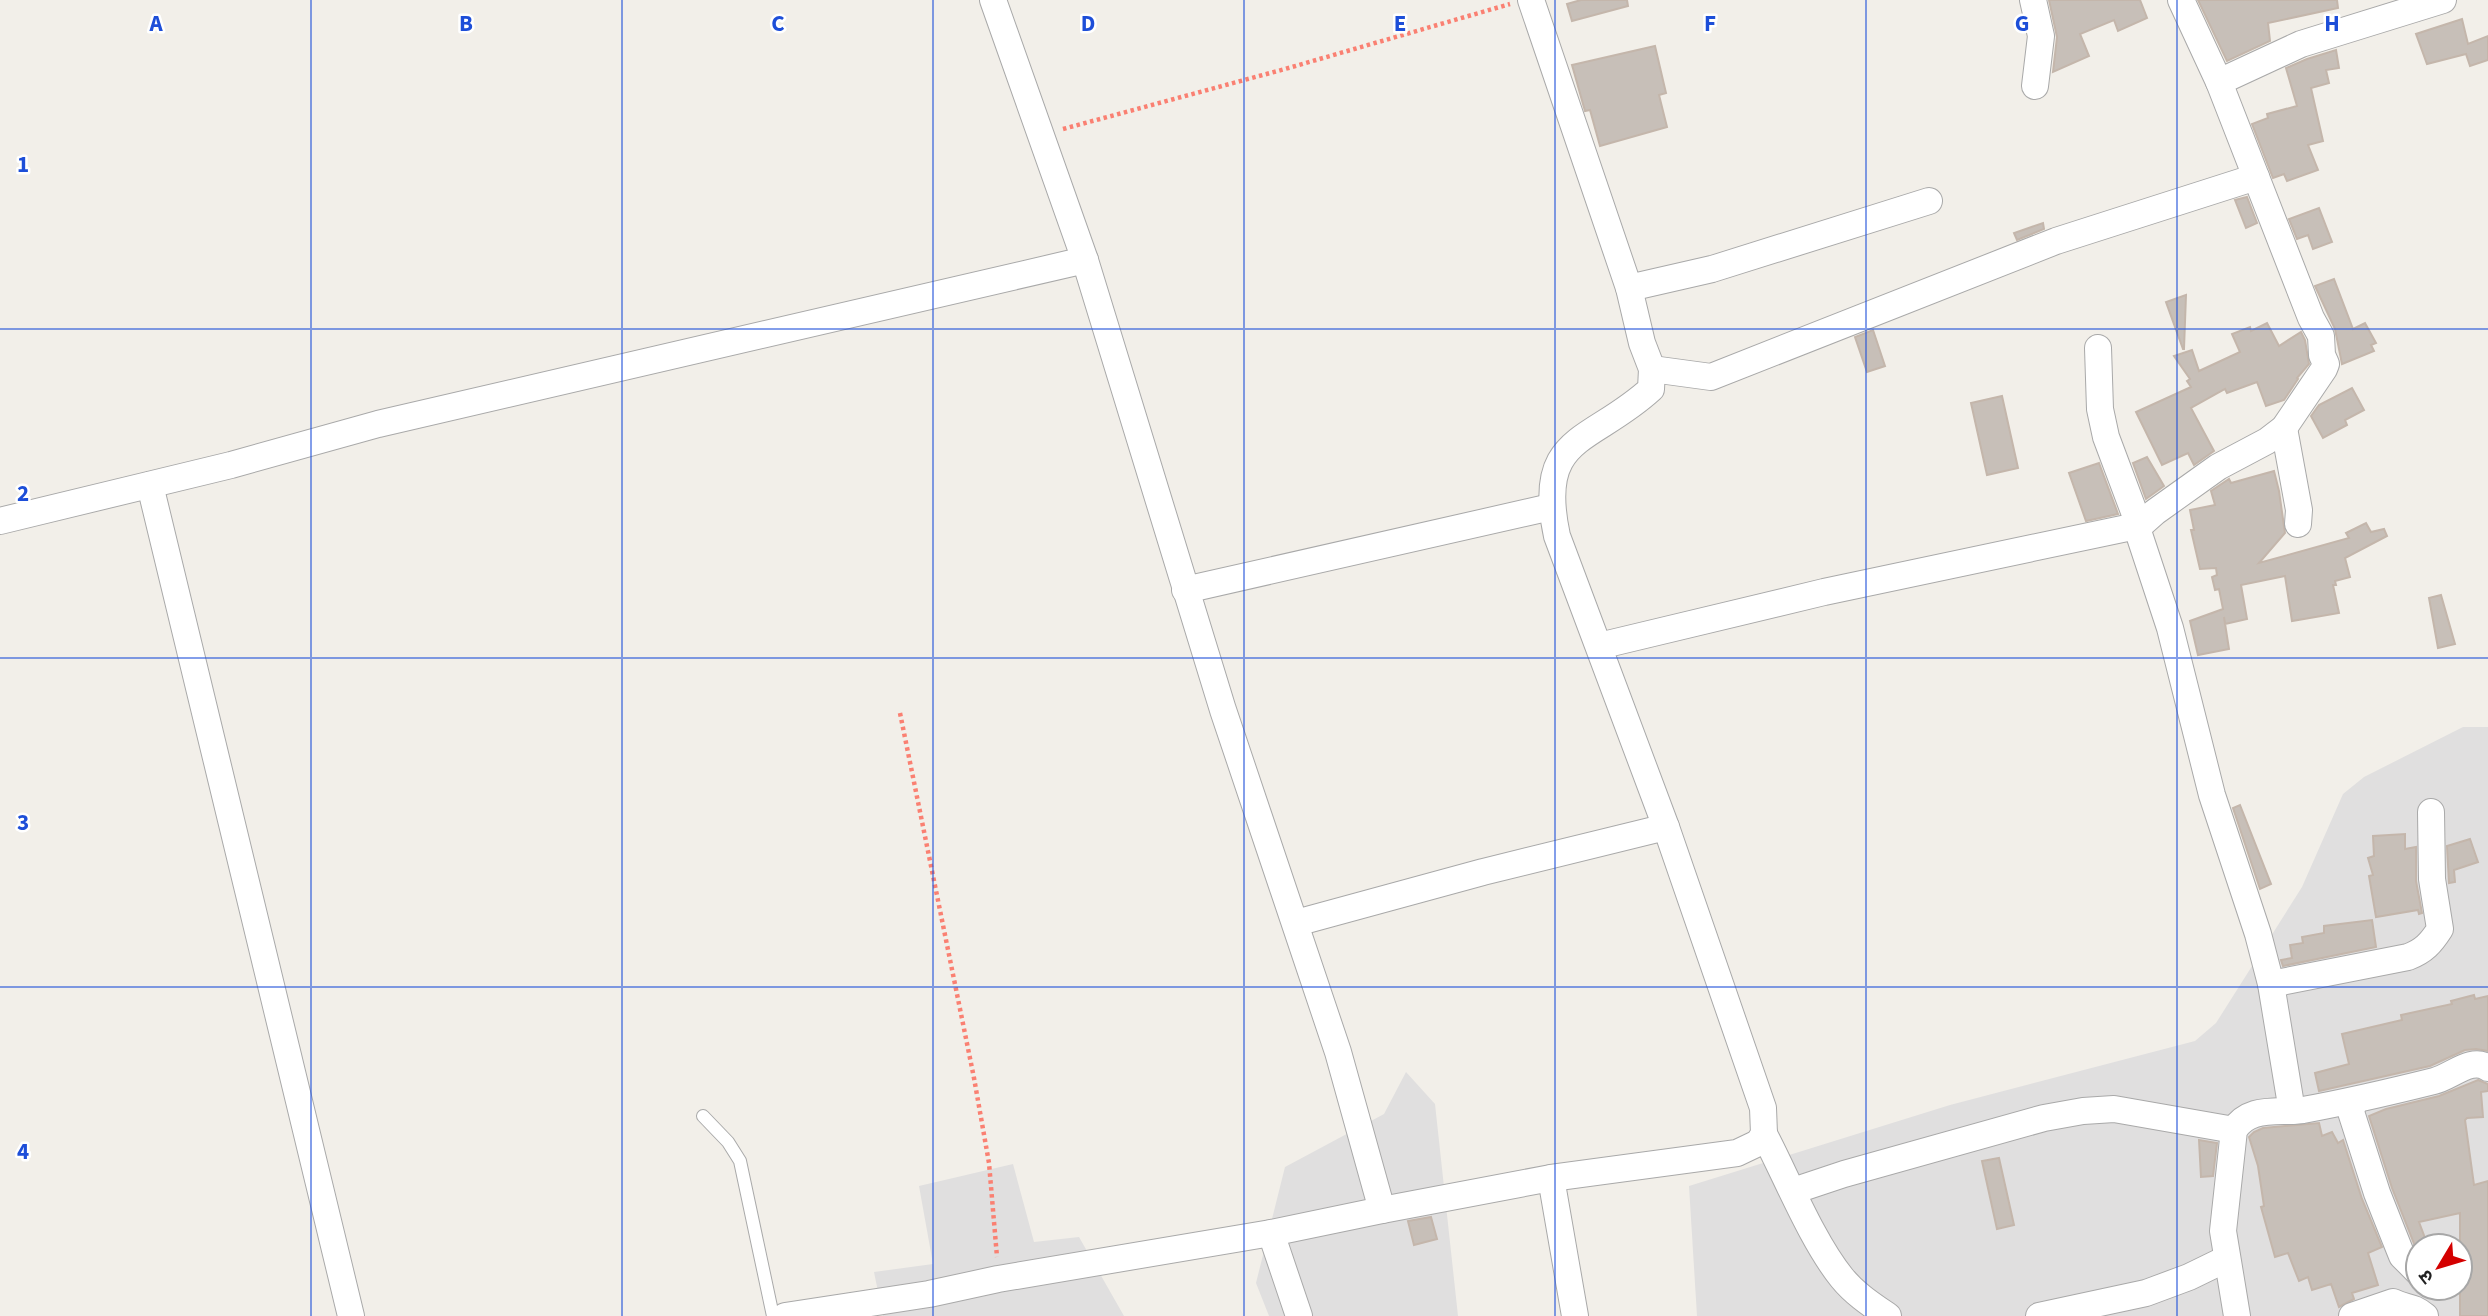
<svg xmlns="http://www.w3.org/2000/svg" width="2488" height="1316" viewBox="0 0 2488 1316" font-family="'Source Sans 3','Noto Sans Devanagari',sans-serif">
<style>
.residential{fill:#e0dfdf;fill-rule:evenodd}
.building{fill:#c7bfb8;stroke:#c4b6ab;stroke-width:2}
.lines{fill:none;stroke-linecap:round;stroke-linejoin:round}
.service-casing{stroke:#a9a9a9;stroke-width:14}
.minor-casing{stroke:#a9a9a9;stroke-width:28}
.path{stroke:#fa8072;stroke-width:4.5;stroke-dasharray:3.5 3.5;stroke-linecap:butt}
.service{stroke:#fff;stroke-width:12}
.minor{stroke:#fff;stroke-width:26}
.grid{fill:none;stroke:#1d4ed8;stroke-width:2;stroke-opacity:0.55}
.grid-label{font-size:23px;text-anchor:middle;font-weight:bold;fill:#1d4ed8;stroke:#fff;stroke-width:5;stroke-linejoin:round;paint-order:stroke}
</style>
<rect width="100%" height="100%" fill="#f2efe9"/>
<!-- residential -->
<g class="residential">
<path d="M2463 727H2488V1316H1697L1689 1186 1950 1105 2195 1041 2216 1023 2302 887 2343 794 2364 777ZM2418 1246H2460V1288H2418Z"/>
<polygon points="1406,1072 1435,1104 1458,1316 1269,1316 1256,1283 1285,1167 1384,1114"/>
<polygon points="1013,1164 1034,1242 1079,1237 1124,1316 883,1316 874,1272 933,1264 919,1186"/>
</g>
<!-- building -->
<g class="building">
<polygon points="1581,0 1627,0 1628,6 1572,21 1567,4"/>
<polygon points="2049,0 2140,0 2147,18 2118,31 2114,20 2080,34 2089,56 2053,72 2057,37"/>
<polygon points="2198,0 2337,0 2338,8 2268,23 2270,41 2227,61"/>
<polygon points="2462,19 2468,44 2488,36 2488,60 2470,66 2466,54 2427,64 2416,34"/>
<polygon points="1655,46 1666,93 1659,95 1667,127 1600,146 1590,110 1585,111 1572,65"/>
<polygon points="2336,50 2339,68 2326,70 2329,83 2311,88 2323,141 2308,145 2318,170 2287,181 2284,174 2273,178 2252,124 2268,118 2267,114 2297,106 2286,68 2307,59"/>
<polygon points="2247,197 2257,223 2246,228 2235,200"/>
<polygon points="2319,208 2332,242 2313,249 2308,235 2297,239 2289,219"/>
<polygon points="2043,223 2044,229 2017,240 2014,233"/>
<polygon points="2334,279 2353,329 2365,323 2376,343 2371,345 2374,351 2342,364 2335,329 2315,286"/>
<polygon points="2186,295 2184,349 2183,349 2166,302"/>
<polygon points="2267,323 2279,346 2301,332 2305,340 2309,364 2297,378 2298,379 2284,400 2266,406 2257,382 2227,393 2225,389 2191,408 2214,451 2194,465 2188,453 2162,465 2136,412 2191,387 2187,381 2190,379 2174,356 2192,350 2199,371 2240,352 2232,334 2250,327 2251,331"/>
<polygon points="1873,330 1885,366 1867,372 1855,337"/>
<polygon points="2352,388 2364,410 2345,420 2347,425 2323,438 2311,416 2319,405"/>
<polygon points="2002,396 2018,468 1987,475 1971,403"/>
<polygon points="2147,457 2164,486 2146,499 2133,463"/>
<polygon points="2099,463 2118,514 2086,521 2069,473"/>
<polygon points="2274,471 2279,491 2285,533 2259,563 2349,538 2346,533 2366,523 2371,532 2384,529 2387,536 2345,558 2350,577 2335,581 2336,585 2333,585 2339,613 2292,621 2285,576 2241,585 2247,619 2225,624 2224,617 2229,649 2198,655 2190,621 2223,609 2219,589 2215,590 2212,577 2217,575 2216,568 2200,569 2191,530 2194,530 2190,510 2215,505 2211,491 2229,479 2231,483"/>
<polygon points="2441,595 2455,644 2438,648 2429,598"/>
<polygon points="2240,805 2271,884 2260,889 2233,808"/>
<polygon points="2405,834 2405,849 2416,847 2416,881 2422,913 2419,914 2418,910 2376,917 2369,876 2373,875 2368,858 2374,856 2373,836"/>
<polygon points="2470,839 2478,862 2454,870 2455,882 2449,883 2447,846"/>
<polygon points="2372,920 2376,947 2283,966 2281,960 2292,958 2290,945 2303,943 2302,937 2324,933 2324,926"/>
<polygon points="2474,995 2475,999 2488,996 2488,1051 2476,1049 2465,1050 2430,1066 2319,1091 2315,1073 2349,1064 2342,1034 2402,1020 2401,1015 2452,1004 2451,1001"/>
<polygon points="2478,1080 2488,1084 2488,1091 2481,1092 2483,1117 2467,1118 2465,1120 2474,1185 2488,1181 2488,1316 2460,1316 2460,1213 2419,1222 2428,1246 2415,1246 2392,1188 2369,1116 2386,1109 2439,1096"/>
<polygon points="2319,1123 2322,1136 2332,1132 2338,1143 2343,1140 2362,1199 2382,1247 2368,1253 2378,1285 2352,1293 2354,1299 2339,1307 2331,1284 2312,1290 2308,1277 2299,1281 2288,1253 2275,1257 2261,1207 2264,1206 2258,1166 2249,1137 2254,1132 2263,1128"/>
<polygon points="2199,1140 2217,1143 2213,1176 2201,1177"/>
<polygon points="1999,1158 2014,1225 1997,1229 1982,1161"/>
<polygon points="1431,1217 1437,1239 1414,1245 1408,1221"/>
</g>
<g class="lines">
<!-- service casing -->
<g class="service-casing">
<polyline id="service" points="703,1116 728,1142 740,1161 773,1316"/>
</g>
<!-- minor casing -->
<g class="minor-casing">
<g id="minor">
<polyline points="993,0 1085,260 1223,710 1338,1052 1382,1210"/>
<polyline points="2033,0 2041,36 2035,86"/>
<polyline points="2219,82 2301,44 2443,0"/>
<polyline points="1629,288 1712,269 1929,201"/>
<polyline points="2098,348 2100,409 2106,437 2139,525"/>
<polyline points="1652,369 1711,377 2056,241 2256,177"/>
<polyline points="2284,428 2299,510 2298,524"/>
<polyline points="150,485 351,1316"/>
<polyline points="0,521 231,465 378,424 1085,260"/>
<polyline points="2137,528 2170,628 2212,795 2258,934 2271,984 2292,1111"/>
<polyline points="1185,590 1551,507"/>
<polyline points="1599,646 1824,592 2127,528 2137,528 2155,512 2218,467 2267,441 2284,428 2324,369 2326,364 2322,355 2321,336 2311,318 2219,82 2181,0"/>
<polyline points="1296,923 1483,872 1666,827"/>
<path d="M2271 984 2408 957C2424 951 2431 943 2440 929L2432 879 2431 812"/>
<polyline points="2354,1101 2351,1112 2377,1193 2392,1231 2402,1256 2418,1272"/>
<path d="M1764 1134C1787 1178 1812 1241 1842 1278 1855 1294 1872 1305 1888 1316"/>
<polyline points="1551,1178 1575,1316"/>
<polyline points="1793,1191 1844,1174 2044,1118 2083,1111 2114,1109 2234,1130"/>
<polyline points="1271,1233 1299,1316"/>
<path d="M785 1316 929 1294 998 1279 1271 1233 1382 1210 1551 1178 1737 1153 1758 1143 1764 1134 1763 1108 1666 827 1557 536C1535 434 1591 444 1651 389L1652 369 1642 343 1629 288 1531 0"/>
<polyline points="2039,1316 2146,1293 2189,1277 2226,1259"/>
<path d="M2237 1316 2223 1231 2234 1130C2239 1122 2245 1117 2255 1114 2269 1110 2287 1112 2303 1110 2347 1102 2390 1092 2434 1081 2451 1077 2472 1056 2488 1068"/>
<path d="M2352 1316 2393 1302C2407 1309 2412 1305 2425 1316"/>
</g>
</g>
<!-- path -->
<g class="path">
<polyline points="1063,129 1285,69 1510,4"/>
<polyline points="900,713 974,1078 989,1163 997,1257"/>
</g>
<!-- service -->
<use href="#service" class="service"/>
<!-- minor -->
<use href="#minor" class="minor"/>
</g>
<!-- grid -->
<path class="grid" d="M311 0V1316M622 0V1316M933 0V1316M1244 0V1316M1555 0V1316M1866 0V1316M2177 0V1316M0 329H2488M0 658H2488M0 987H2488"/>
<g class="grid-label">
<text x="156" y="31">A</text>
<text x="466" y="31">B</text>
<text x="778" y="31">C</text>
<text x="1088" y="31">D</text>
<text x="1400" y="31">E</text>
<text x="1710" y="31">F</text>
<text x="2022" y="31">G</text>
<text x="2332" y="31">H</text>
<text x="23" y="172">1</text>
<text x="23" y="501">2</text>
<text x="23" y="830">3</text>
<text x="23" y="1159">4</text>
</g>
<!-- north arrow -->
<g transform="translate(2439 1267) rotate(232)"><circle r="33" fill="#ffffff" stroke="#a7a7a7" stroke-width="2"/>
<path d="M0-5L12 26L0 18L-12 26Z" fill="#d40000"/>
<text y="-10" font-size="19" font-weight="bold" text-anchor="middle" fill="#222222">उ</text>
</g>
</svg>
